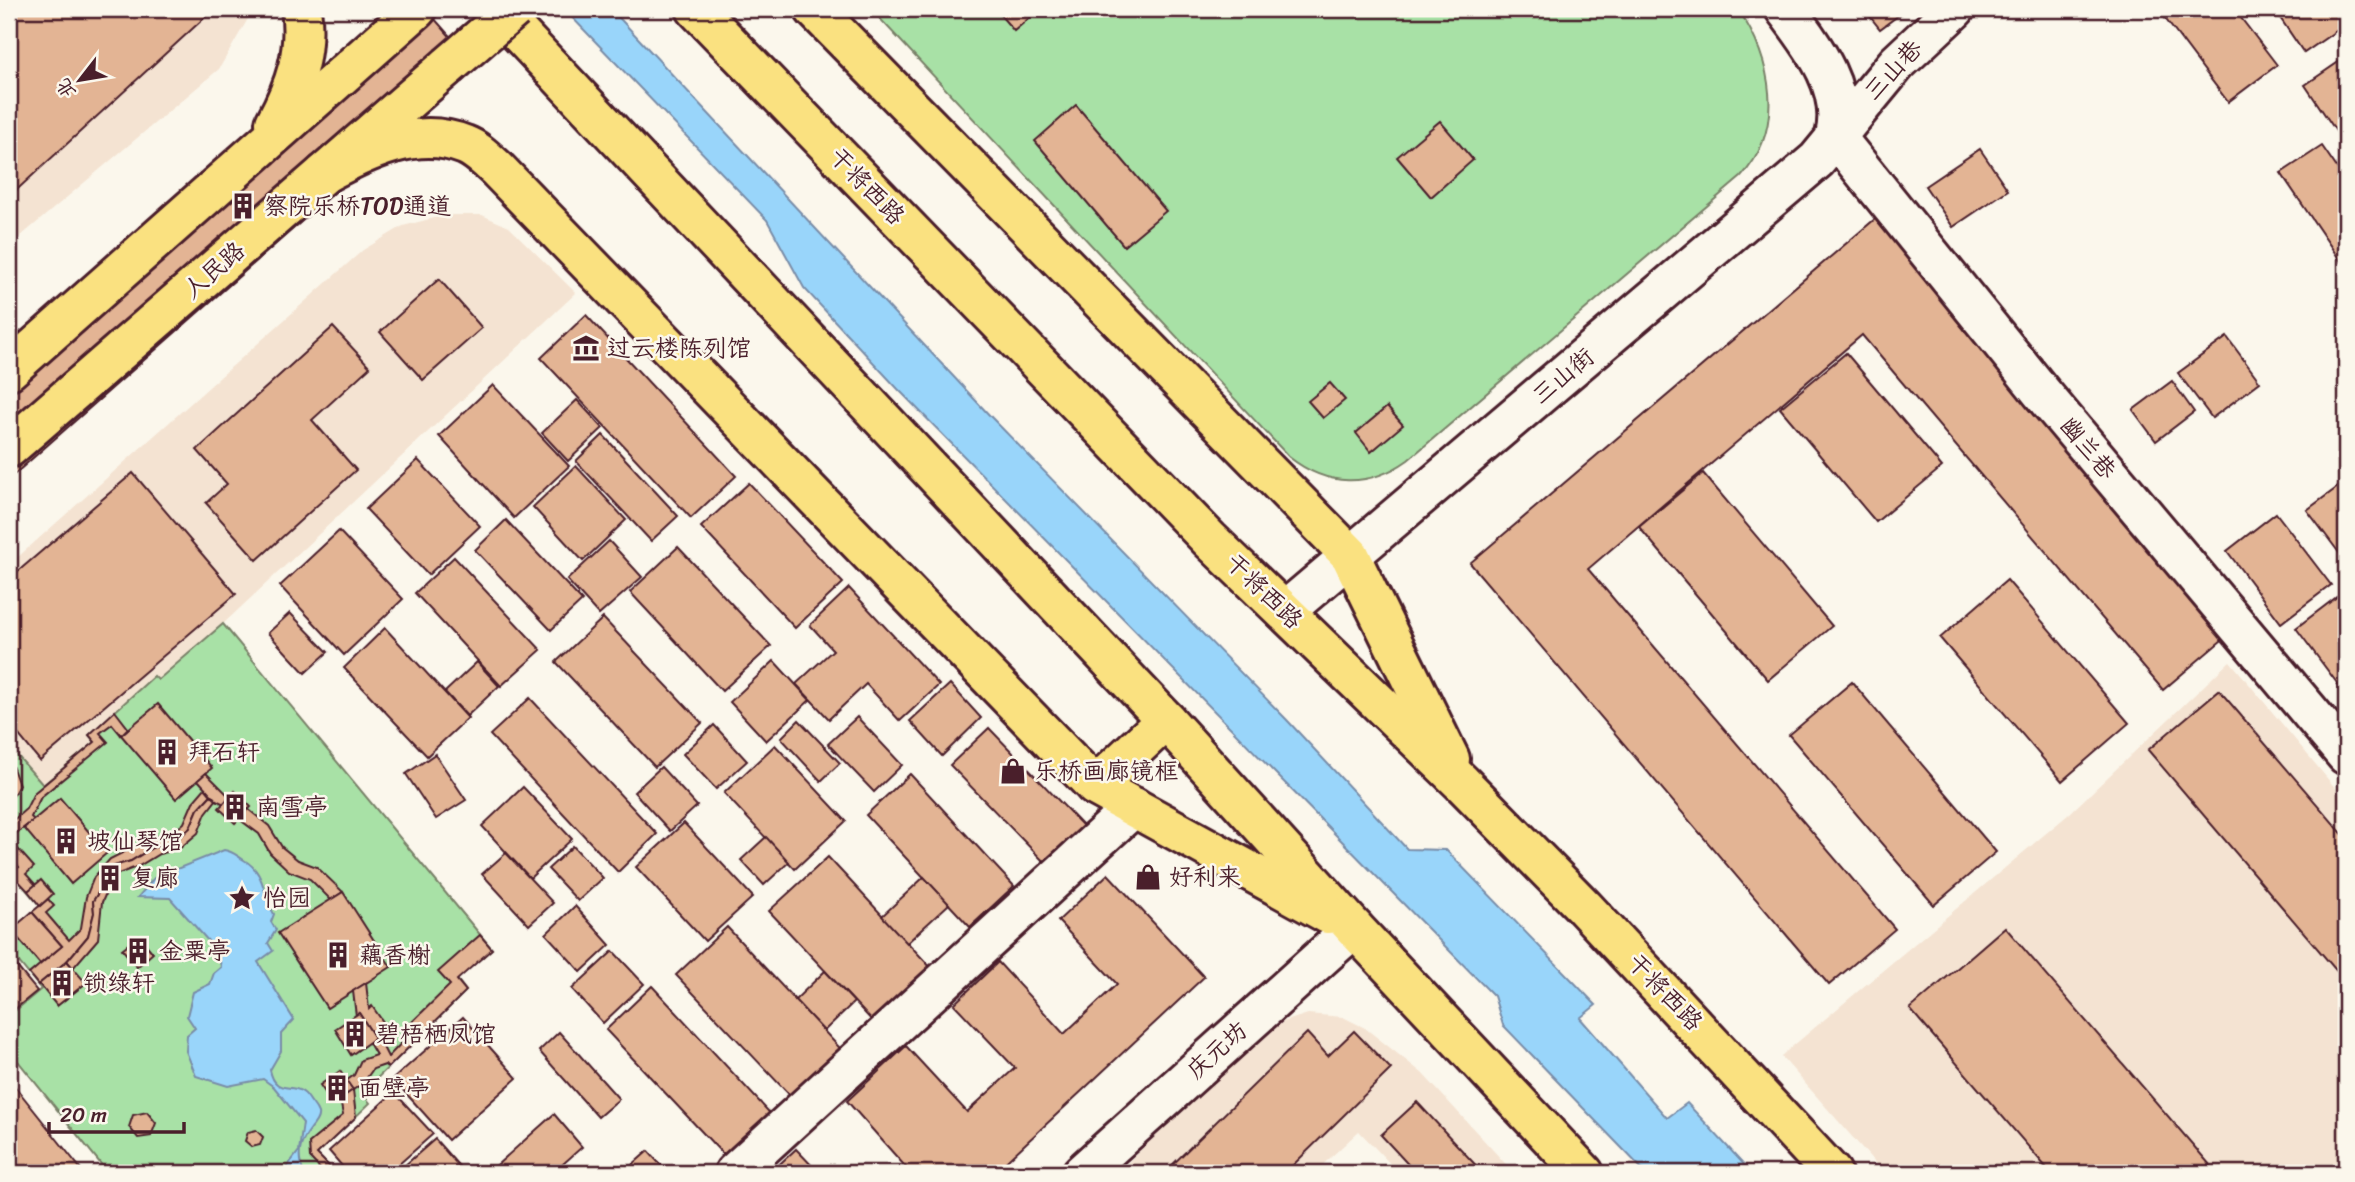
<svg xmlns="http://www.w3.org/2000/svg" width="2355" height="1182" viewBox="0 0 2355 1182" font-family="Sriracha,'LXGW WenKai TC',sans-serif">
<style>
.built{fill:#f4e3d2}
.green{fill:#a8e1a6;stroke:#798068;stroke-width:2}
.water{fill:#99d5fa;stroke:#798ca7;stroke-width:2}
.building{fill:#e3b494;stroke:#4a1f2b;stroke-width:2}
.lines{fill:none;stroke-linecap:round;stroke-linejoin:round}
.minor-casing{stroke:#4a1f2b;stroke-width:44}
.major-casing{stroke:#4a1f2b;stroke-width:44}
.minor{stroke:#fbf7ec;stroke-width:38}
.major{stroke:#fae180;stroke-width:38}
.major-bridge-casing{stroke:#4a1f2b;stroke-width:44;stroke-linecap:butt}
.major-bridge{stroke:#fae180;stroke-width:38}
.labels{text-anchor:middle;stroke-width:5;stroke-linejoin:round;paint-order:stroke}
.street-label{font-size:24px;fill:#4a1f2b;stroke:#fbf7ec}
.poi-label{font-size:24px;fill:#4a1f2b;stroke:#fbf7ec;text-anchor:start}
</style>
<rect width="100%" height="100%" fill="#fbf7ec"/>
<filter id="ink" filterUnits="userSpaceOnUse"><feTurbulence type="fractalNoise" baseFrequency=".0143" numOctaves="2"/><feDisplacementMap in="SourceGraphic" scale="14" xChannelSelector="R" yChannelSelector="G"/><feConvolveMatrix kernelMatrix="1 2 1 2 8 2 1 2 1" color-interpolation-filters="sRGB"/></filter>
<g filter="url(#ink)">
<!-- built -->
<g class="built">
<polygon points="9,9 248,9 249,17 219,69 9,246"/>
<polygon points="445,215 482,215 509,227 576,293 223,624 157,680 154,676 89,734 95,742 42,786 9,746 9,565 363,250 403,226"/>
<polygon points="2230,661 2346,801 2346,1173 1884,1173 1781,1056 2069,814"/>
<polygon points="1308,1014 1343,1017 1365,1028 1422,1073 1514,1173 1399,1173 1359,1131 1314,1173 1117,1173 1252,1043 1283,1022"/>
</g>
<!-- green -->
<g class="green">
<path d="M871 9H1738C1772 60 1786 128 1741 177L1408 460C1369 488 1327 487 1289 457Z"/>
<polygon points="223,624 492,949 457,979 466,991 362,1093 370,1103 317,1154 336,1173 108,1173 9,1050 9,1016 41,989 9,950 9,932 40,906 12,873 9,875 9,746 43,785 95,742 89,735 154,676 158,680"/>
</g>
<!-- water -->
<g class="water">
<polygon points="564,9 611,9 992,418 1287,720 1407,849 1446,850 1596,1005 1580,1018 1667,1118 1687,1103 1752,1173 1646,1173 1503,1025 1494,996 898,389 804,288 767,220"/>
<path d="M224 850C233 851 237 856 244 860 266 873 262 894 274 914L271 922 276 930 268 943 273 951 258 962 294 1020 281 1034V1051L270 1070C276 1099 296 1078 309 1099 312 1104 316 1107 318 1113 321 1126 288 1140 304 1173H282L299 1151 303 1123 274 1087 263 1079 228 1086 196 1076 186 1051 187 1035 195 1028 187 1016 193 992 210 984 214 973 221 967 218 952 170 898 138 897 154 878Z"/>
</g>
<!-- building -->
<g class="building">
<polygon points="9,9 214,9 9,197"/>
<polygon points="390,9 426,9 477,67 9,479 9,344"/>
<polygon points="995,9 1040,9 1014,31"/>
<polygon points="1864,9 1907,9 1880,29"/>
<polygon points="2158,9 2234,9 2277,65 2228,102"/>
<polygon points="2274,9 2346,9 2346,24 2304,53"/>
<polygon points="2346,57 2346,146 2305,85"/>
<polygon points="1076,105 1166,211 1124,246 1035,141"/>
<polygon points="1440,121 1473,160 1431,197 1397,157"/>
<polygon points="2322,146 2346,181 2346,269 2281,173"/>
<polygon points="1980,149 2008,190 1953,227 1925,186"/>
<polygon points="1875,219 2228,635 2163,690 1862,335 1588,569 1895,929 1829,985 1470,563"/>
<polygon points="439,279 482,328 423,380 380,332"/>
<polygon points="586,315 736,476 691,518 541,358"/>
<polygon points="333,327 370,367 312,420 356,470 257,560 206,503 227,484 197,450"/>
<polygon points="2227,337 2260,382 2212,418 2178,373"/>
<polygon points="1846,353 1942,467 1876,522 1780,408"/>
<polygon points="2172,381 2194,412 2156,441 2133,410"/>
<polygon points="1330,383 1345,400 1323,418 1308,401"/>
<polygon points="493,385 569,466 514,518 439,436"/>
<polygon points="577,400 603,428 568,461 542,433"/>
<polygon points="1387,407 1403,425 1371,452 1356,433"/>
<polygon points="603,435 678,516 651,541 576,461"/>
<polygon points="418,460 480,526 428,575 366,509"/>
<polygon points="576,466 626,520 583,561 533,507"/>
<polygon points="133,473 236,594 40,761 9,723 9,579"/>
<polygon points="1703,473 1832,626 1768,680 1639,527"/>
<polygon points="2346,481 2346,562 2307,510"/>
<polygon points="749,483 843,583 795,628 701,527"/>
<polygon points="2276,513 2331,585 2281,623 2227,551"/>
<polygon points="506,520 582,601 551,630 475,550"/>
<polygon points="339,531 403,599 344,655 280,586"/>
<polygon points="609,541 642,577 599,615 567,580"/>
<polygon points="678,547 771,646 722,691 630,592"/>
<polygon points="454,557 541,650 501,686 415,593"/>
<polygon points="2007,580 2129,723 2062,781 1940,638"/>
<polygon points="849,588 939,685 900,721 866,684 829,719 796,684 833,650 810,625"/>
<polygon points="2338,596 2346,607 2346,695 2296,628"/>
<polygon points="290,613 328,652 305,673 268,633"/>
<polygon points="603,618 702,723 655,767 556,662"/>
<polygon points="385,628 468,718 427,756 344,668"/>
<polygon points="774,661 810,700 766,741 730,702"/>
<polygon points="477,662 499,686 467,716 445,692"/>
<polygon points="1852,682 1996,852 1934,905 1789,735"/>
<polygon points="950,684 981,718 942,756 910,721"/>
<polygon points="2219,690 2346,838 2346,982 2148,750"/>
<polygon points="530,698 657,834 618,872 490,735"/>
<polygon points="158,704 212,768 176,799 121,735"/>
<polygon points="115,711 128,728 121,735 112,724 100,733 108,742 41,797 31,817 34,820 9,839 34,867 26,874 36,885 28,891 11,873 19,867 9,855 9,824 26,809 34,793 95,742 89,735"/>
<polygon points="857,717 902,765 874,792 828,744"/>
<polygon points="799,720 840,763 821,781 781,738"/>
<polygon points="714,725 747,761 716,789 683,754"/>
<polygon points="989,728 1086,829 1048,866 950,765"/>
<polygon points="775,745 846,821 795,869 724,793"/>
<polygon points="435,754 466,800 436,819 406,774"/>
<polygon points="9,757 19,785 9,803"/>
<polygon points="661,767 697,806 670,831 634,792"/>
<polygon points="206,773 230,797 224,804 216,800 198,780"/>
<polygon points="910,774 1014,886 970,927 866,815"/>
<polygon points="523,787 572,839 530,878 482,826"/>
<polygon points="205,788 211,795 198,809 190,828 174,842 152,848 131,861 114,866 102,881 102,887 93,901 94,913 88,936 67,961 38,985 29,974 62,946 32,912 48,899 54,906 46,913 69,940 81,928 86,897 94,877 110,859 152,838 172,833 184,823 193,802"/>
<polygon points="235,791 251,807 235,823 219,808"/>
<polygon points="211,795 216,800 206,813 198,833 179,849 159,854 139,866 118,874 109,886 102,902 98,939 73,968 67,961 88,936 94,913 93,901 102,887 102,881 114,866 131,861 152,848 174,842 190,828 198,809"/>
<polygon points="60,798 107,853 71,884 24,828"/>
<polygon points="248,809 269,826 282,847 298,860 317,867 343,892 331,900 310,879 289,871 270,853 259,834 239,819"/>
<polygon points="684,823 753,897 705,941 636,867"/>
<polygon points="766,837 789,862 764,885 741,860"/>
<polygon points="573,846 603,878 578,901 548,869"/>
<polygon points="506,853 553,903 529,925 482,874"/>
<polygon points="828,857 934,971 876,1025 769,911"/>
<polygon points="1108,874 1204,977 994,1173 911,1173 847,1101 906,1046 967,1112 1015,1068 954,1004 998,962 1064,1034 1117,984 1058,921"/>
<polygon points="924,877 949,904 907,943 882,916"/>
<polygon points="41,880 53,894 40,906 28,891"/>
<polygon points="343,892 391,967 327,1008 278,933"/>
<polygon points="575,906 610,945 581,972 546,934"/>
<polygon points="32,912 62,946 40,964 11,930"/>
<polygon points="727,927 851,1060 801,1107 676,975"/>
<polygon points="2005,927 2217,1173 2051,1173 1910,1009"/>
<polygon points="480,935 492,949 457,980 466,991 388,1068 385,1065 373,1069 363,1083 353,1090 346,1081 354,1075 361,1060 376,1055 369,1043 375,1038 359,1013 356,1016 353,991 366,983 369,1009 372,1006 388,1029 382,1033 388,1041 382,1045 388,1057 415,1029 411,1023 450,985 438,972"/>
<polygon points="139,936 153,953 137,967 122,949"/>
<polygon points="613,951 644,984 603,1023 572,989"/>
<polygon points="9,957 37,991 9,1014"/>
<polygon points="67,961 86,983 57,1006 39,984"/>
<polygon points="825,971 854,1002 824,1031 795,1000"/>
<polygon points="652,986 781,1125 736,1168 606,1030"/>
<polygon points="359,1013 375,1038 351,1055 335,1029"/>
<polygon points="463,1017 517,1078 448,1140 393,1079"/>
<polygon points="1354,1031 1391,1069 1285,1173 1164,1173 1307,1033 1328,1056"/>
<polygon points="559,1032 619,1099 598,1117 539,1051"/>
<polygon points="340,1071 353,1090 333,1104 320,1085"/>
<polygon points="9,1079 84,1173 9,1173"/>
<polygon points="353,1090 356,1117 317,1154 336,1173 324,1173 310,1158 309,1143 343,1115 340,1099"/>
<polygon points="394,1092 433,1134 389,1173 348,1173 329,1151"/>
<polygon points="1417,1102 1483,1173 1416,1173 1381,1135"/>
<polygon points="147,1112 156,1123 151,1136 138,1138 129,1127 133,1115"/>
<polygon points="554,1114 582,1147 553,1173 488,1173"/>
<polygon points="256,1130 263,1137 260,1145 252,1147 245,1141 248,1132"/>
<polygon points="435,1139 465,1173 396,1173"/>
<polygon points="796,1149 819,1173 770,1173"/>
<polygon points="648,1151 668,1173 623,1173"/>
</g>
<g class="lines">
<!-- minor casing -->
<g class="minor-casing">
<g id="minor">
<path d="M1785 9C1812 45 1847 88 1835 136"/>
<polyline points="1835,136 2042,393 2346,755"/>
<polyline points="1285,611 1817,160 1897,63 1955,9"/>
<polyline points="734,1173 1134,807"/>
<polyline points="1082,1173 1354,928"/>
</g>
</g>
<!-- major casing -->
<g class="major-casing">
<g id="major">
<polyline points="496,9 1166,720 1354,928 1584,1173"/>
<polyline points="696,9 1210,540 1462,783 1584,907 1832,1173"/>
<polyline points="814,9 1350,555 1450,759"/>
<path d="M275 123C295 86 307 51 301 9"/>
<path d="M325 173C367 151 417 125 465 145 476 149 487 160 496 168L1095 786 1328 914"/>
<polyline points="9,370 417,9"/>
<polyline points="9,448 448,66"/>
<polyline points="1095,786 1166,720"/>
</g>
</g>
<!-- minor -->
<use href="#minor" class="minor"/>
<!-- major -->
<use href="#major" class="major"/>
<!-- major-bridge casing -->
<g class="major-bridge-casing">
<polyline id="major-bridge" points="448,66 514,9"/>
</g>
<!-- major-bridge -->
<use href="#major-bridge" class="major-bridge"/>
</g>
</g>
<!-- icons -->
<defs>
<g id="building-bare" transform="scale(2.1)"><path d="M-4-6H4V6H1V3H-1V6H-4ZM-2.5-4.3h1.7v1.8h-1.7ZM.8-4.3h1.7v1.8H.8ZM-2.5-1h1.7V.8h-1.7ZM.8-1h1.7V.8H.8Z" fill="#4a1f2b" stroke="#fbf7ec" stroke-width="2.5" paint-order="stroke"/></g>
<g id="museum-bare" transform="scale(2.1)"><path d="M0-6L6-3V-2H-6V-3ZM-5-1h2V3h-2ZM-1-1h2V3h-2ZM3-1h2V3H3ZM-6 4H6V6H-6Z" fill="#4a1f2b" stroke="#fbf7ec" stroke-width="2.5" paint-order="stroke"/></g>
<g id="shop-bare" transform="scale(2.1)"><path d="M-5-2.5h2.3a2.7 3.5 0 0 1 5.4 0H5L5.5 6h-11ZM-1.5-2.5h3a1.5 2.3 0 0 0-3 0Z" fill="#4a1f2b" stroke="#fbf7ec" stroke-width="2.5" paint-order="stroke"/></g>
<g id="sight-bare" transform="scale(2.1)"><path d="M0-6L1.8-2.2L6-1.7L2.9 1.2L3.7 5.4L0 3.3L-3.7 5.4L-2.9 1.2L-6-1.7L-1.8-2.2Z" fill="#4a1f2b" stroke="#fbf7ec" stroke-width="2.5" paint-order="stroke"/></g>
</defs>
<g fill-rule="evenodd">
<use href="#building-bare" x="243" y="206"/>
<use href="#museum-bare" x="586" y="348"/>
<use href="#building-bare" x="167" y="752"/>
<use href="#shop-bare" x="1013" y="771"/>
<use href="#building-bare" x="235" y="807"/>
<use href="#building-bare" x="66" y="841"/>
<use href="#shop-bare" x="1148" y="877"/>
<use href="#building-bare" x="110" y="878"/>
<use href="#sight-bare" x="242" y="898"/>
<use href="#building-bare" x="138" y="951"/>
<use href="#building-bare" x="338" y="955"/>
<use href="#building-bare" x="62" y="983"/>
<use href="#building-bare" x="355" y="1034"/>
<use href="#building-bare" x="337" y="1088"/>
</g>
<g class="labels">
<!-- street labels -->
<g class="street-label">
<text transform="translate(1893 70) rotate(-47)" y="8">三山巷</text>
<text transform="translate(867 186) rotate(46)" y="8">干将西路</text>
<text transform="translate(214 270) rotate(-41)" y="8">人民路</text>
<text transform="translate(1563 376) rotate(-40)" y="8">三山街</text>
<text transform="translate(2088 448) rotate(50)" y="8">幽兰巷</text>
<text transform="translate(1264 591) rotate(44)" y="8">干将西路</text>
<text transform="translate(1665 992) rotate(46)" y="8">干将西路</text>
<text transform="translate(1217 1050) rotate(-42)" y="8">庆元坊</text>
</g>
<!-- poi labels -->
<g class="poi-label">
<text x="264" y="214">察院乐桥TOD通道</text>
<text x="607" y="356">过云楼陈列馆</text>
<text x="188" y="760">拜石轩</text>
<text x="1034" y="779">乐桥画廊镜框</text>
<text x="256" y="815">南雪亭</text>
<text x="87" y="849">坡仙琴馆</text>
<text x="1169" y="885">好利来</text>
<text x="131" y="886">复廊</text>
<text x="263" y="906">怡园</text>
<text x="159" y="959">金粟亭</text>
<text x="359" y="963">藕香榭</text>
<text x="83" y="991">锁绿轩</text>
<text x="376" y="1042">碧梧栖凤馆</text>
<text x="358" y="1096">面壁亭</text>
</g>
</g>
<!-- margin -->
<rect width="2355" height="1182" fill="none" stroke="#fbf7ec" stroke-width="35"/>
<rect x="18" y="18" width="2320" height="1147" fill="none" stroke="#4a1f2b" stroke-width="2.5" filter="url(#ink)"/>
<!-- north arrow -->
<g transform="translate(80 80) rotate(239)" stroke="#fbf7ec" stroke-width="5" paint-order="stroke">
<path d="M0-5L12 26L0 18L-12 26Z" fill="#4a1f2b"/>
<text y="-10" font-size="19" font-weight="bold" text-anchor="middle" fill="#4a1f2b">北</text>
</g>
<!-- scale -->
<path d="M49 1122v10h135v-10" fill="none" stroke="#4a1f2b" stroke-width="3.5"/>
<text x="60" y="1122" font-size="21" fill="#4a1f2b" stroke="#fbf7ec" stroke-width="5" paint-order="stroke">20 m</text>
</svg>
